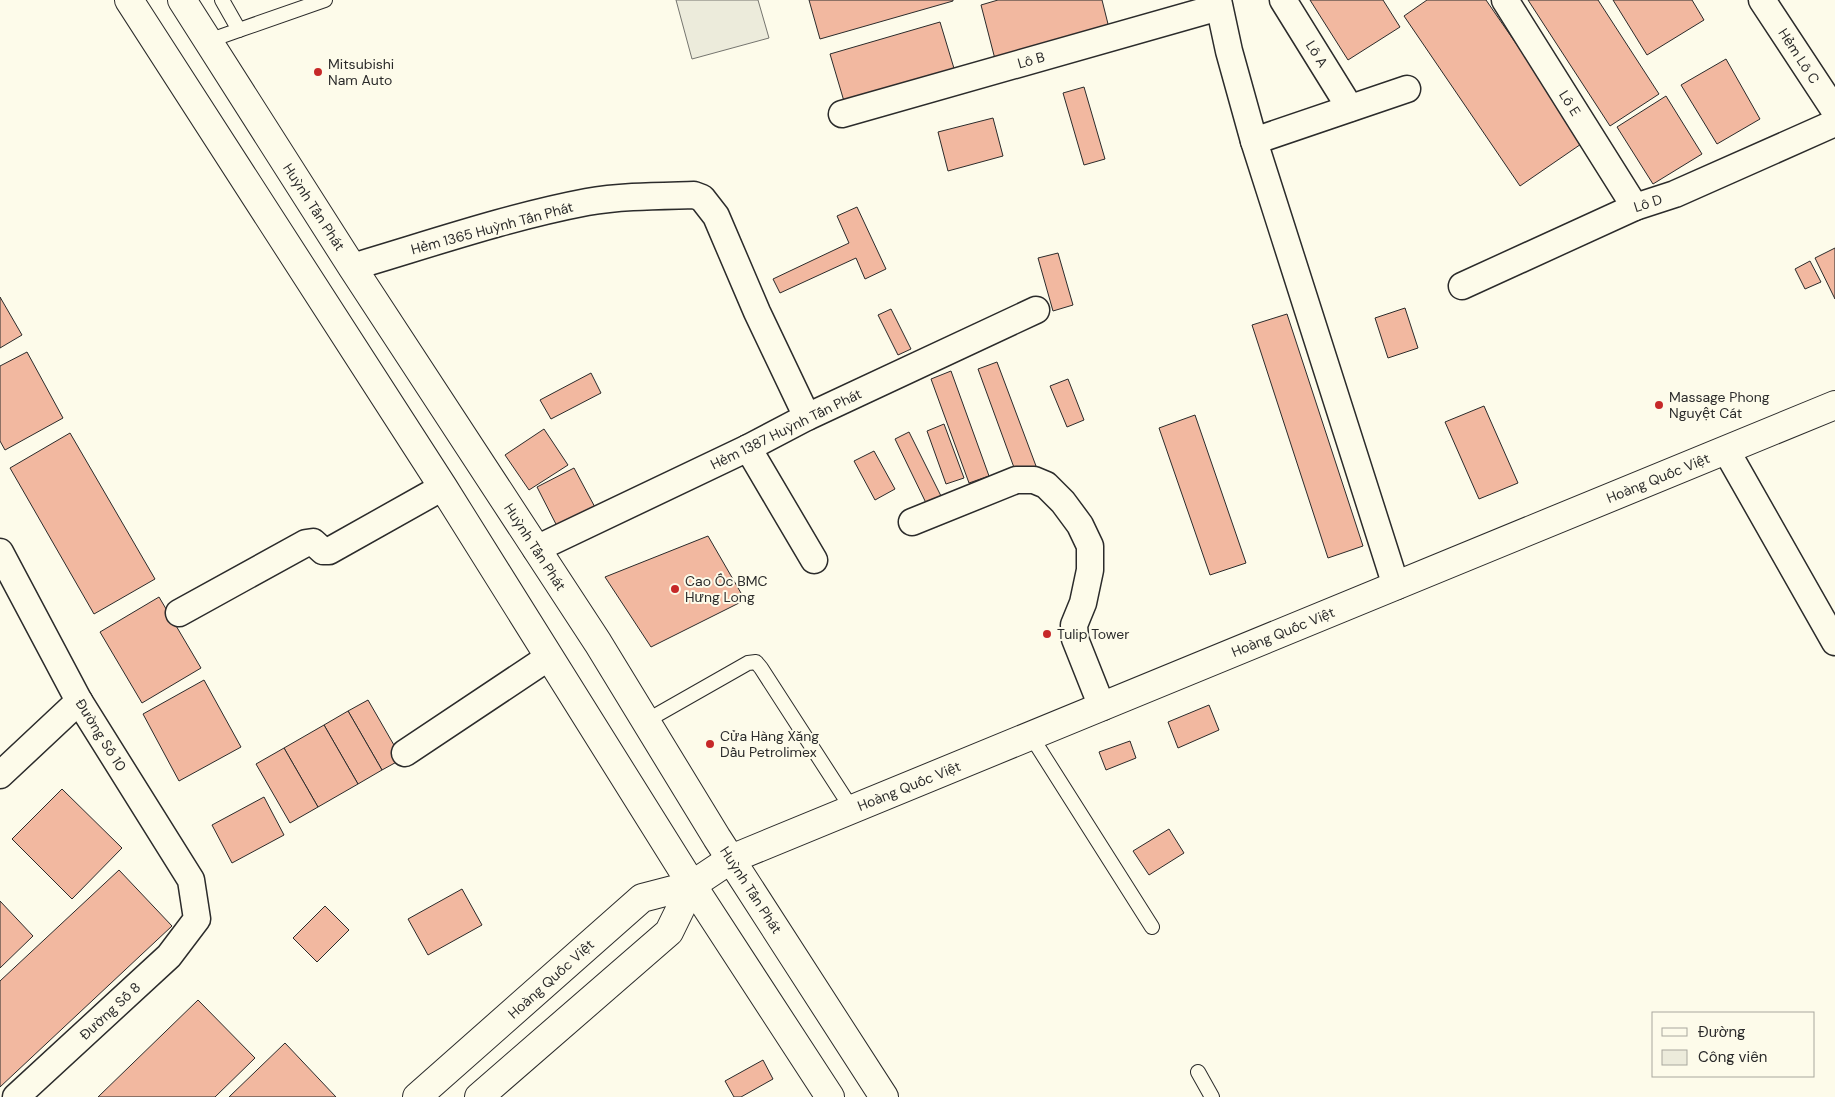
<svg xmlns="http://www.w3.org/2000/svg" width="1835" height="1097" viewBox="0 0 1835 1097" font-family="'DM Sans',sans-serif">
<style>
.green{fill:#ecebdb;stroke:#74746e}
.building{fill:#f2b8a0;stroke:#2b2b2b}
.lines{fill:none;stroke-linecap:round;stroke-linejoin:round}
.lane-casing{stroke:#2b2b2b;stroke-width:16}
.street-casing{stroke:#2b2b2b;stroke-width:29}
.secondary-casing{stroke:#2b2b2b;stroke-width:30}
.primary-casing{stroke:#2b2b2b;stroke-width:30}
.lane{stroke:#fdfbea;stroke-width:14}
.street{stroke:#fdfbea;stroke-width:26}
.secondary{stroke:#fdfbea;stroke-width:28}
.primary{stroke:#fdfbea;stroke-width:28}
.poi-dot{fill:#c62828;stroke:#fdfbea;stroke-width:2}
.labels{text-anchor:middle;stroke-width:4;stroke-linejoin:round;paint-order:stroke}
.street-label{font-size:14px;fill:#2b2b2b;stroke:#fdfbea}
.poi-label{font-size:14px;fill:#2b2b2b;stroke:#fdfbea;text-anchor:start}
</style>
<rect width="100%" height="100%" fill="#fdfbea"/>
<!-- green -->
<polygon class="green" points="676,0 758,0 769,38 692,59"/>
<!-- building -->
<g class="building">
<polygon points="809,0 953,0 953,1 820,39"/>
<polygon points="998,0 1102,0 1110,32 996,63 981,5"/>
<polygon points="1310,0 1383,0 1400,27 1348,60"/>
<polygon points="1427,0 1486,0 1584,142 1520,186 1404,16"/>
<polygon points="1528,0 1598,0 1659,94 1610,126"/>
<polygon points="1613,0 1692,0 1704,20 1647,55"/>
<polygon points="940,22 956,75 846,108 830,54"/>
<polygon points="1726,59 1760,119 1717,144 1681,85"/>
<polygon points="1084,87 1105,159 1084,165 1063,93"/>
<polygon points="1666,96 1702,154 1653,184 1617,127"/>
<polygon points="993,118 1003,156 948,171 938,132"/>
<polygon points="857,207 886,269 865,279 856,258 780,293 773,279 849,243 837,216"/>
<polygon points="1835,248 1835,299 1815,258"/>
<polygon points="1058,253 1073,305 1053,311 1038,258"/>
<polygon points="1810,261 1821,282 1805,289 1795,269"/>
<polygon points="0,297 22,335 0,348"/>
<polygon points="1405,308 1418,348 1388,358 1375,318"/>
<polygon points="891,309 911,349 898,355 878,315"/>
<polygon points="1287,314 1363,546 1328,558 1252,325"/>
<polygon points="27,352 63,418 5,450 0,441 0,366"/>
<polygon points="997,362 1036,466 1016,473 978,369"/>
<polygon points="951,371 989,476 969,483 931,379"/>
<polygon points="591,373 601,393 551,419 540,400"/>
<polygon points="1068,379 1084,420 1067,427 1050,386"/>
<polygon points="1484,406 1518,483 1479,499 1445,422"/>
<polygon points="1195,415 1246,563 1210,575 1159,428"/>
<polygon points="944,424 964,478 946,484 927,431"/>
<polygon points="544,429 568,465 529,490 505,455"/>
<polygon points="909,432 942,498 927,505 895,439"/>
<polygon points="70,433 155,579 94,614 10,468"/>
<polygon points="874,451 895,489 875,500 854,461"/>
<polygon points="574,468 597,511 559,530 537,487"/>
<polygon points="708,536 745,600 651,647 605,577"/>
<polygon points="159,597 201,668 142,703 100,632"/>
<polygon points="204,680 241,747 179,781 143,714"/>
<polygon points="368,700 402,759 382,770 348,711"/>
<polygon points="1209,705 1219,730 1178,748 1168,722"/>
<polygon points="348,711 382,770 358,784 324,725"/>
<polygon points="324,725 358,784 318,807 284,748"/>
<polygon points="1130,741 1136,758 1106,770 1099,752"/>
<polygon points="284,748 318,807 290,823 256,764"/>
<polygon points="62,789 122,848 72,899 12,839"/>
<polygon points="264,797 284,835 232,863 212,825"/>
<polygon points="1169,829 1184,853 1149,875 1133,851"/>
<polygon points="119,870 172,926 0,1087 0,981"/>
<polygon points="462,889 482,925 428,955 408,919"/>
<polygon points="0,901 33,936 0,968"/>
<polygon points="325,906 349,930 317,962 293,938"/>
<polygon points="198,1000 255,1058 215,1097 98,1097"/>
<polygon points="285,1043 336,1097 229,1097"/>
<polygon points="763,1060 773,1079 741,1097 734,1097 725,1081"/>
</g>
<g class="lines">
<!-- lane casing -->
<g class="lane-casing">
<g id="lane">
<polyline points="239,30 325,0"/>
<polyline points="208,41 239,30 222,0"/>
<polyline points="646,721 748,663 756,662 761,668 852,809"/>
<polyline points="1031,736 1152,927"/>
<polyline points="1198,1072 1212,1097"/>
</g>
</g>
<!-- street casing -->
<g class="street-casing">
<g id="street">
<polyline points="1218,0 1229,51 1254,141 1396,586"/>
<polyline points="1283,0 1350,108"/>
<polyline points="1505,0 1635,207"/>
<polyline points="1762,0 1835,111"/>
<polyline points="842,114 1219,7"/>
<polyline points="1254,141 1407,89"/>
<path d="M352 267C430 244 508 217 587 202 622 196 658 196 694 195L702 198 716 216 757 312 807 417"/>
<polyline points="1462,286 1635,207 1675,194 1835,123"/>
<polyline points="748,448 814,560"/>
<polyline points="1726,450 1835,642"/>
<polyline points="912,522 1016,480 1034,480 1046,485 1063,502 1080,525 1090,546 1090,570 1083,603 1074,625 1075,639 1102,707"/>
<polyline points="536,549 748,448 807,417 1036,310"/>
<polyline points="0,552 79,701 191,880 197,919 169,956 16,1097"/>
<polyline points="179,613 306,543 313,542 323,551 329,551 443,487"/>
<polyline points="405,753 549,657"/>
<polyline points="0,775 79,701"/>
</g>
</g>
<!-- secondary casing -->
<g class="secondary-casing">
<g id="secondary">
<polyline points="731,859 1835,405"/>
<polyline points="417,1097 642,898 692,885"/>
<polyline points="479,1097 669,932 692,885"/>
</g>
</g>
<!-- primary casing -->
<g class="primary-casing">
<g id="primary">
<polyline points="129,0 443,487 692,885 830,1097"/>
<polyline points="182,0 352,267 598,643 717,838 884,1097"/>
<polyline points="692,885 731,859"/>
</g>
</g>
<!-- lane -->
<use href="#lane" class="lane"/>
<!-- street -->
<use href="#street" class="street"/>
<!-- secondary -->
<use href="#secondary" class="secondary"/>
<!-- primary -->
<use href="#primary" class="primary"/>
</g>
<!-- markers -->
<g class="poi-dot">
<circle cx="318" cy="72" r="5"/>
<circle cx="1659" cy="405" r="5"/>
<circle cx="675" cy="589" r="5"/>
<circle cx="1047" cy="634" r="5"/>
<circle cx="710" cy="744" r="5"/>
</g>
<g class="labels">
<!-- street labels -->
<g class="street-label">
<text transform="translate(1317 54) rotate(58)" y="5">Lô A</text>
<text transform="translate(1799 56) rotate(57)" y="5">Hẻm Lô C</text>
<text transform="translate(1031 60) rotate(-16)" y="5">Lô B</text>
<text transform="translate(1570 103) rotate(58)" y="5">Lô E</text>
<text transform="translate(1648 203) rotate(-18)" y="5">Lô D</text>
<text transform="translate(314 207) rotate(57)" y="5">Huỳnh Tấn Phát</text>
<text transform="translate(492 228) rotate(-15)" y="5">Hẻm 1365 Huỳnh Tấn Phát</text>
<text transform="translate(786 429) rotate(-26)" y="5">Hẻm 1387 Huỳnh Tấn Phát</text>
<text transform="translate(1658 478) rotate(-22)" y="5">Hoàng Quốc Việt</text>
<text transform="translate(535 547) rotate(57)" y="5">Huỳnh Tấn Phát</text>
<text transform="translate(1283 632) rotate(-22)" y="5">Hoàng Quốc Việt</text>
<text transform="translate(101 735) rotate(58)" y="5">Đường Số 10</text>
<text transform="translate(909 786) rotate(-22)" y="5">Hoàng Quốc Việt</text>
<text transform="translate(751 890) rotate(57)" y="5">Huỳnh Tấn Phát</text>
<text transform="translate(551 979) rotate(-42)" y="5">Hoàng Quốc Việt</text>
<text transform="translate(110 1011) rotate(-43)" y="5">Đường Số 8</text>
</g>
<!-- poi labels -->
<g class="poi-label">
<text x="328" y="69">Mitsubishi<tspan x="328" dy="16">Nam Auto</tspan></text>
<text x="1669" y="402">Massage Phong<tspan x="1669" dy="16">Nguyệt Cát</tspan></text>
<text x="685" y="586">Cao Ốc BMC<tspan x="685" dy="16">Hưng Long</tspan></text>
<text x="1057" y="639">Tulip Tower</text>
<text x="720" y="741">Cửa Hàng Xăng<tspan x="720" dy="16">Dầu Petrolimex</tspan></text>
</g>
</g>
<!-- legend -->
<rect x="1652" y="1012" width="162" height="65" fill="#fdfbea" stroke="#a9a89e"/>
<rect x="1662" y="1028" width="25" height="8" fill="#fdfbea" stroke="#a9a89e"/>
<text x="1698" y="1037" font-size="15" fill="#2b2b2b">Đường</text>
<rect x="1662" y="1050" width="25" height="15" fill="#ecebdb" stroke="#a9a89e"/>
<text x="1698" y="1062" font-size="15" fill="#2b2b2b">Công viên</text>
</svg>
